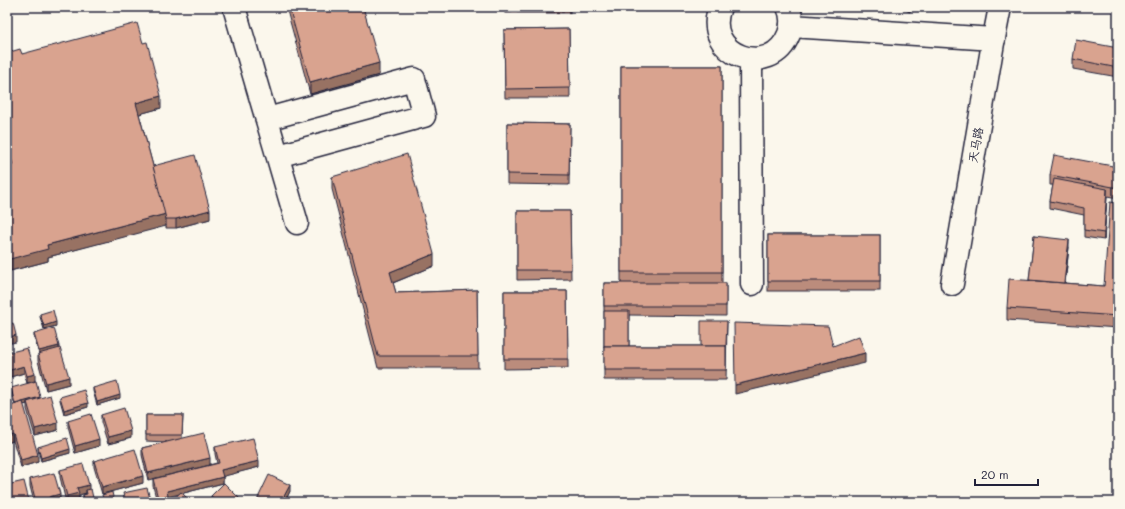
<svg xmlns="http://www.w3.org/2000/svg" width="1125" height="509" viewBox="0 0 1125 509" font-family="Mali,'LXGW WenKai TC',sans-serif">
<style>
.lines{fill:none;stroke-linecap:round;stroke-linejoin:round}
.minor-casing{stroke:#22223b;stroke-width:25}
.minor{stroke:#fbf7ec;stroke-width:22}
.wall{fill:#bb8c7b;stroke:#22223b}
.shaded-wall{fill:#987264;stroke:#22223b}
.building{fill:#d9a38f;stroke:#22223b}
.labels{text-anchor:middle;stroke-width:4;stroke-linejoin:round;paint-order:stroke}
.street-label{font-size:12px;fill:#22223b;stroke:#fbf7ec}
</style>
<rect width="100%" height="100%" fill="#fbf7ec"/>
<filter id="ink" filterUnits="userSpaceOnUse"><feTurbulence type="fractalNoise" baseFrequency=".025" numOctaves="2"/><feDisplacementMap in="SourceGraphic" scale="8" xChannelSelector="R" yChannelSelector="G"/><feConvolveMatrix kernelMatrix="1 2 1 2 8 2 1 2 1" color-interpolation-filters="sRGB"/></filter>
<g filter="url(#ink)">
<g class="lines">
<!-- minor casing -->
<g class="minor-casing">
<g id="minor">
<polyline points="234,7 297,223"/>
<path d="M720 7C701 55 771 81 789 34 792 26 792 15 788 7"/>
<polyline points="791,26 994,39"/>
<polyline points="751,59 752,284"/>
<polyline points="267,119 414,79 424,116 278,156"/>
<polyline points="952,284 993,43 1000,7"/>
</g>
</g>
<!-- minor -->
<use href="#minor" class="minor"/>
</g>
<!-- wall -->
<g class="wall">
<polygon points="286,7 363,7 379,75 310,94"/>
<rect x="505" y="7" width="65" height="6"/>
<polygon points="898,7 911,7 910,12"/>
<polygon points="569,29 570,98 505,98 504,30"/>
<polygon points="1118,48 1118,77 1073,69 1073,59"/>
<polygon points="7,53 22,54 161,108 139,114 153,166 210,219 176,228 166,228 166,225 48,257 48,261 10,271 7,260 7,167 10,166 7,156"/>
<polygon points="621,66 722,66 722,283 726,283 726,316 629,315 629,346 701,346 727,321 726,380 604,380 604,283 621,283"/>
<polygon points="507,123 570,124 569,185 507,184"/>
<polygon points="1118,167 1118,198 1107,196 1104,240 1084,237 1084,215 1050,208 1050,201 1053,185 1050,185 1050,175"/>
<polygon points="332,177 434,266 393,283 396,293 477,290 478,368 378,368 332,189"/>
<polygon points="1118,203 1118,328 1007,320 1007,308 1029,281 1034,236 1069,247 1065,283 1104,286"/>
<polygon points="517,211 570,211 571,279 517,280"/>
<rect x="768" y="235" width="112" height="56"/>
<polygon points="504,291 567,291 568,368 504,369"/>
<polygon points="40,314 56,326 44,329 40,317"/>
<polygon points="34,334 59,349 69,384 46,390 38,361 38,354 39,354 34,337"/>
<polygon points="27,348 35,381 27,383 24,373 7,378"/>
<polygon points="11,388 40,398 58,430 35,436 27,409 27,404 23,405 38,462 21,467 13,441 7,443 7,407 15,405 11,392"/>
<polygon points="93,388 120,398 97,405 93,391"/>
<polygon points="60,397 88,407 64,414 60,400"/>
<polygon points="101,415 131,438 108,444 101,422"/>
<polygon points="146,415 183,415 182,438 148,480 142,455 142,448 167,442 146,441"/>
<polygon points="68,421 99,446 75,453 68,427"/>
<polygon points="38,447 70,453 41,461 38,450"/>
<polygon points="215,447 259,467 223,476 223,483 168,497 168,502 157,502 153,486 153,479 217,463 215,454"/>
<polygon points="94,461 143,483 102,494 94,467"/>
<polygon points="60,470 89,490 94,502 83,502 83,495 86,494 86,493 79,495 79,500 72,502 66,502 60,477"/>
<polygon points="30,479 60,501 55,502 34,502 30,486"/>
<polygon points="290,491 285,502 258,502 258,498"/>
<polygon points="211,496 242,502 214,502 211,499"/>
</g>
<!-- shaded-wall -->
<g class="shaded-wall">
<polygon points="379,63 379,75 310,94 310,82"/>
<polygon points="161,96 161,108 136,115 136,103"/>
<polygon points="1107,189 1107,196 1104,240 1104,233"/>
<polygon points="210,210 210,219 176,228 176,219"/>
<polygon points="166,214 166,226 48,257 48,261 10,271 10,259 47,245"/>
<polygon points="1069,240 1069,247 1064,291 1064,284"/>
<polygon points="434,254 434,266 390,284 390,272"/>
<polygon points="56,322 56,326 44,329 44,326"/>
<polygon points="16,335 16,342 7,344 7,338"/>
<polygon points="59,346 59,349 39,355 39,351"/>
<polygon points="865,353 865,363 735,394 735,385"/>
<polygon points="24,366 24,373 7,378 7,371"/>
<polygon points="35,374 35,381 27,383 27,376"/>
<polygon points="69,377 69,384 46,390 46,383"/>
<polygon points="120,395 120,398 97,405 97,402"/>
<polygon points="40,397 40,400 27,402 27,404 15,407 15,404"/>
<polygon points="88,403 88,407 64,414 64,410"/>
<polygon points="58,423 58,430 35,436 35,429"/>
<polygon points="131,431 131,438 108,444 108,437"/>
<polygon points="13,434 13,441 7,443 7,436"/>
<polygon points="99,439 99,446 75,453 75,446"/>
<polygon points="70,449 70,453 41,461 41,458"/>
<polygon points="38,455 38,462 21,467 21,460"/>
<polygon points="210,458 210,465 148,480 148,473"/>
<polygon points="259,461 259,467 221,477 221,470"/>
<polygon points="143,476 143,483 102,494 102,487"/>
<polygon points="223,477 223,483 168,497 168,502 158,502 158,498 167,491"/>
<polygon points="89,485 89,492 86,490 86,493 79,495 79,500 72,502 67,502 67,496 77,488"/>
<polygon points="290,485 290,491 285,502 281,502"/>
<polygon points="60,494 60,501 55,502 49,502 49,497"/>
</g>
<!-- building -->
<g class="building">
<polygon points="289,7 363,7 379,63 310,82"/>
<polygon points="137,23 143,43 147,42 161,96 136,103 166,214 47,245 48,249 10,259 7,248 7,167 13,165 7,144 7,53 20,49 22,54"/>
<polygon points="569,29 570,88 505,89 504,30"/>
<polygon points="1076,40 1118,48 1118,68 1073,59"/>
<rect x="621" y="66" width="101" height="206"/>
<polygon points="507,123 570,124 569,175 507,174"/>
<polygon points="407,154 434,254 390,272 396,293 477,290 478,356 378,356 332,177"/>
<polygon points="195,155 210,210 176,219 166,219 153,166"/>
<polygon points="1054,155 1118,167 1118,188 1050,175"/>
<polygon points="1054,179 1107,189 1104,233 1084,230 1084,208 1050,201"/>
<polygon points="1110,202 1118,203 1118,316 1007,308 1009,279 1104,286"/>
<polygon points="517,211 570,211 571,270 517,270"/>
<rect x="768" y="235" width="112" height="46"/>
<polygon points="1034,236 1069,240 1064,283 1029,280"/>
<rect x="604" y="283" width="122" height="23"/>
<polygon points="504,291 567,291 568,359 504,359"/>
<polygon points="53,310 56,322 44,326 40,314"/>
<polygon points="604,311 629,311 629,346 604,346 604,347"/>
<polygon points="701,321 727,321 726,346 701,346"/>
<polygon points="13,323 16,335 7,338 7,325"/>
<polygon points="734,323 828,326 833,346 859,336 865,353 735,385"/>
<polygon points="54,328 59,346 39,351 34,334"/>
<rect x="604" y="346" width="122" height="24"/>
<polygon points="27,348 35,374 27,376 24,366 7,371 7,353"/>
<polygon points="60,348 69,377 46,383 38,354"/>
<polygon points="36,381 40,397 15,404 11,388"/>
<polygon points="117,381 120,395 97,402 93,388"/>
<polygon points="84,390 88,403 64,410 60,397"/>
<polygon points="50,395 58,423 35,429 27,402"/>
<polygon points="23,402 38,455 21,460 13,434 7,436 7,407"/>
<polygon points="124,408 131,431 108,437 101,415"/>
<polygon points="91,414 99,439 75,446 68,421"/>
<polygon points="146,415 183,415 182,435 146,435"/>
<polygon points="204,433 210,458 148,473 142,448"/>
<polygon points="67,438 70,449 41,458 38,447"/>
<polygon points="253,438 259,461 221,470 223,477 167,491 168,496 158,498 153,479 219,463 215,447"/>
<polygon points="135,449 143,476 102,487 94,461"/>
<polygon points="83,464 89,485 77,488 79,493 67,496 60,470"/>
<polygon points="54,473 60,494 49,497 50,502 36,502 30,479"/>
<polygon points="269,475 290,485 281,502 267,502 258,498"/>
<polygon points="24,481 29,501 26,502 7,502 7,485"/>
<polygon points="224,483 242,501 241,502 218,502 211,496"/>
<polygon points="147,488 151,502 125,502 123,493"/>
<polygon points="91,489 94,502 83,502 85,501 83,495 87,494 86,490"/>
<polygon points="112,492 114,502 104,502 102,495"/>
<polygon points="181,492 191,502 170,502"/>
</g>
</g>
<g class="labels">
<!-- street labels -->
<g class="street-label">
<text transform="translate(976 145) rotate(-80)" y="4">天马路</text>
</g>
</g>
<!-- margin -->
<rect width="1125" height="509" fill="none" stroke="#fbf7ec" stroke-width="24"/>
<rect x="12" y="12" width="1101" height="485" fill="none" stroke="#22223b" stroke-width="1.5" filter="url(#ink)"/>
<!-- scale -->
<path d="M975 479v6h63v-6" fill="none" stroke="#22223b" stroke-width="2"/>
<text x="981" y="479" font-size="12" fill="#22223b" stroke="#fbf7ec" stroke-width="3" paint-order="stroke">20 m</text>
</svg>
